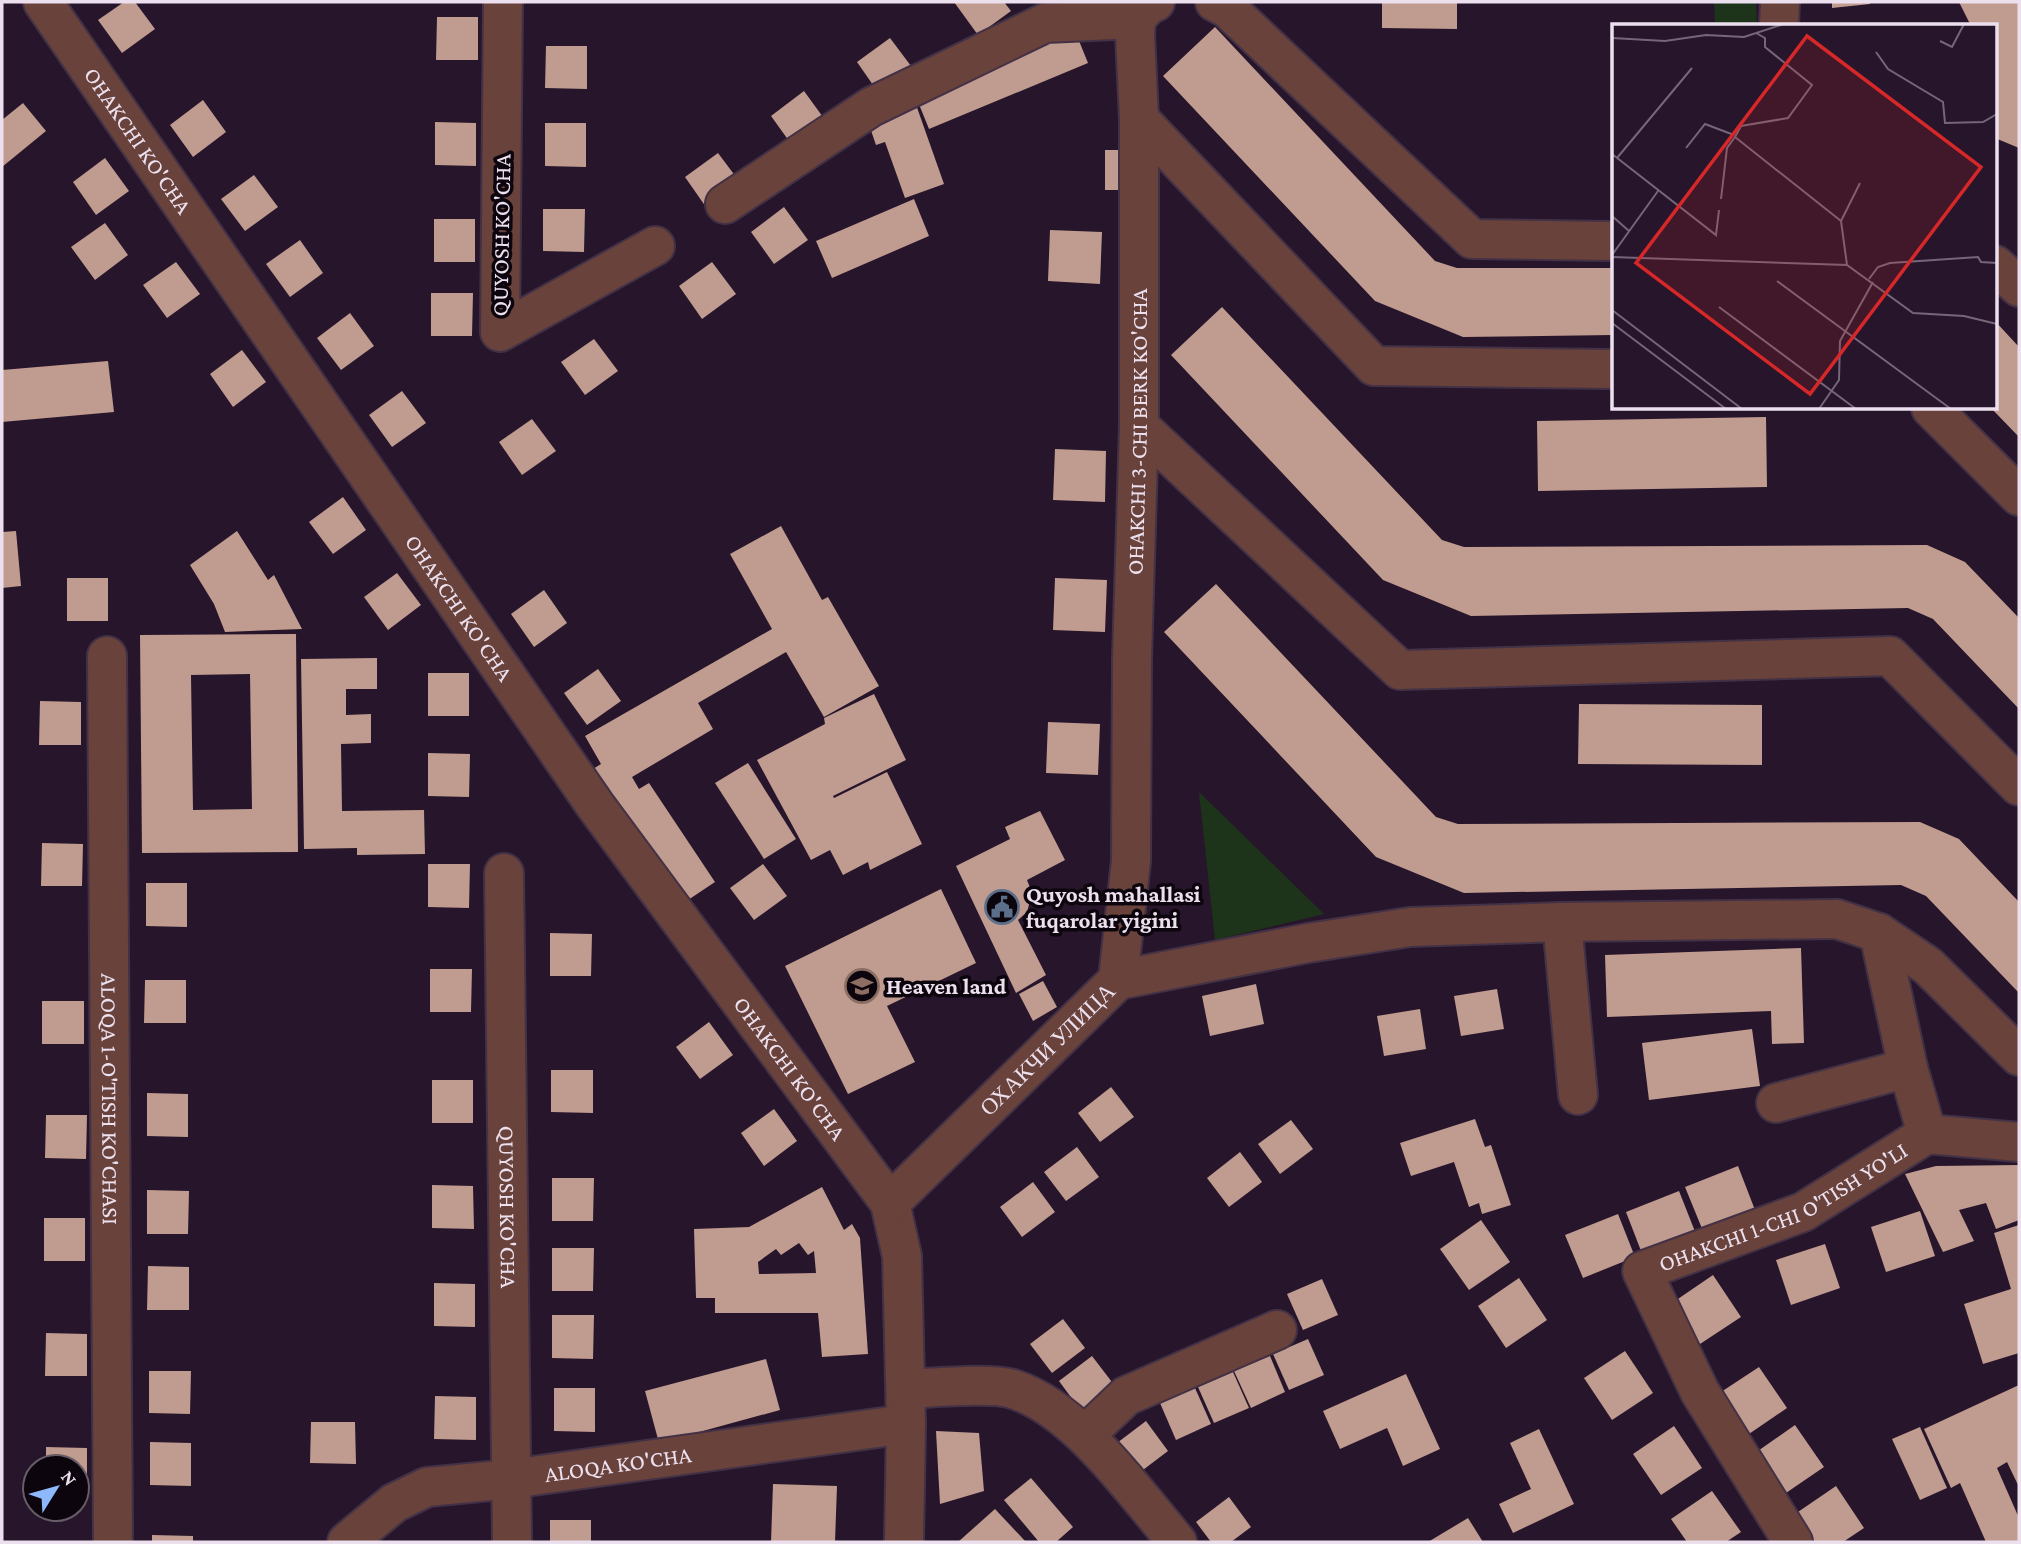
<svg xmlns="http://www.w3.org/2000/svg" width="2021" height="1544" viewBox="0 0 2021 1544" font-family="'Crimson Pro',serif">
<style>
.green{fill:#1d341a}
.building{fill:#c09b8f;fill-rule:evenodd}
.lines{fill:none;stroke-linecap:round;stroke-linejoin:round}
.minor-casing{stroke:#433146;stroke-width:42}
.minor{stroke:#68423b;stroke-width:38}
.labels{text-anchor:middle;stroke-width:7;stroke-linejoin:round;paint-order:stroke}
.street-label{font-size:23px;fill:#ece0ef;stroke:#0c050d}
.poi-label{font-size:23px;font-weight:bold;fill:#ece0ef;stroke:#0c050d;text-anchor:start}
.inset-road{fill:none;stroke:#766679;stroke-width:2}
.view{fill:#d62828;fill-opacity:0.15;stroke:#d62828;stroke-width:3.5}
.inset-edge{fill:none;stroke:#ece0ef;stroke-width:3.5}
</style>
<rect width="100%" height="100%" fill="#27152b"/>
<!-- green -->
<g class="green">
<polygon points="1714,2 1756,2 1757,26 1715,26"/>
<polygon points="1199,792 1324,914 1215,940"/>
</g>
<!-- building -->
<g class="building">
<polygon points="124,2 135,2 155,29 122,53 98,20"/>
<polygon points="954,2 1004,2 1011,11 978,35"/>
<polygon points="1382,2 1457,2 1457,29 1382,28"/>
<polygon points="1832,2 1870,2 1870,4 1832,8"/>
<polygon points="1959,2 2019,2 2019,148 1995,138 1995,26 1971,26"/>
<polygon points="437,17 478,17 478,60 436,60"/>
<polygon points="1073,26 1088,63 929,129 914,92"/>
<polygon points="1215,27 1435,261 1457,268 1613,268 1613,335 1463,337 1375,301 1163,76"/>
<polygon points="890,38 914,70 880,95 857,62"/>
<polygon points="546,46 587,46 587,89 545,88"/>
<polygon points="804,91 828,124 794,148 771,116"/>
<polygon points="914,99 944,184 905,198 885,142 876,145 866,116"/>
<polygon points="203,100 226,132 193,157 170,125"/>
<polygon points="23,103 46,131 2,167 2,120"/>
<polygon points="435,122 476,123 476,166 435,165"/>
<polygon points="545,123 586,123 586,167 545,166"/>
<rect x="1105" y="150" width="29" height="40"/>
<polygon points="718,153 742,185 708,210 685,177"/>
<polygon points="105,158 129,191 96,215 73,182"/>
<polygon points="254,175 278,207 245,231 221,199"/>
<polygon points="914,199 929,236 832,278 816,241"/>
<polygon points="784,207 808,240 774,264 751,232"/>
<polygon points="543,209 585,209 584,252 543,251"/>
<rect x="434" y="219" width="41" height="43"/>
<polygon points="105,223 128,255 95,280 71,247"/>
<polygon points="1050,230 1102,232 1100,284 1048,281"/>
<polygon points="300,240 323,273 290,297 266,264"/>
<polygon points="176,262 200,294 167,318 143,285"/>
<polygon points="712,262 736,294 702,319 679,286"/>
<polygon points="431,293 473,293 472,336 431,336"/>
<polygon points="1222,307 1442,540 1464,547 1927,545 1965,562 2019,618 2019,709 1933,619 1908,608 1471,616 1383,580 1171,355"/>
<polygon points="350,313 374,346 341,370 317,338"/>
<polygon points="1995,321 2019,347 2019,437 1991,408 1995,408"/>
<polygon points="594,339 618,371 585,395 561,362"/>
<polygon points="242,350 266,382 233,407 210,374"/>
<polygon points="108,361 114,412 2,422 2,370"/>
<polygon points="402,391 426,423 392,447 369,415"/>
<polygon points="1766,417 1767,487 1538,491 1537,421"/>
<polygon points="532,419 556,451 522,475 499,442"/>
<polygon points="1055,449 1106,451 1105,502 1053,500"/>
<polygon points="343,497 366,530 333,554 309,522"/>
<polygon points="781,526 822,600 828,597 879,686 824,717 786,652 698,703 713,729 632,777 639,789 649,783 715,882 676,908 585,774 601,764 585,736 772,629 730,554"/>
<polygon points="16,531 21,586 2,588 2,532"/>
<polygon points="237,531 268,580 274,575 302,629 225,632 214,604 190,565"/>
<polygon points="397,573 421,605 388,630 364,597"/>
<rect x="67" y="578" width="41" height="43"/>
<polygon points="1055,578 1107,580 1105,632 1053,630"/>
<polygon points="1216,584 1436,817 1458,824 1920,822 1959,839 2019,902 2019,993 1926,896 1901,885 1464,893 1376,857 1164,632"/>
<polygon points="544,590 567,623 534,647 511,614"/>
<path d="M296 634 298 852 142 853 140 635ZM250 674 252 809 193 810 191 675Z"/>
<polygon points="377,658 377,689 346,689 346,715 371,714 371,743 341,744 342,811 424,810 425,854 357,855 357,848 304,849 301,659"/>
<polygon points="598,669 621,701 587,725 564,693"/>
<rect x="428" y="673" width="41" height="43"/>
<polygon points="874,694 906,760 833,796 834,798 887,772 922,844 870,870 868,862 843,875 830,850 811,860 757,760 825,724 824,718"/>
<polygon points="40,701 81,702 81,745 39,745"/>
<polygon points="1579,704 1762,705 1762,765 1578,764"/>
<polygon points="1048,722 1100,724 1098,775 1046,773"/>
<polygon points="428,753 470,754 469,797 428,796"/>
<polygon points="748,763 796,839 764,859 715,783"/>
<polygon points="1040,811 1065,860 1027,880 1031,890 1030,901 1027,912 1018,920 1046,975 1016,993 956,866 1010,839 1005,827"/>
<polygon points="42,843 83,844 82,886 41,886"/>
<polygon points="428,864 470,864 469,908 428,907"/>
<polygon points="763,864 787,896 754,920 730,888"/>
<polygon points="146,883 187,883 187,927 146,926"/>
<polygon points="941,889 976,963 887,1006 915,1062 848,1094 785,966"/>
<polygon points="550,933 592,934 591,976 550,976"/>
<polygon points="1801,948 1804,1043 1772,1044 1771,1011 1607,1017 1605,955"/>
<polygon points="430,969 472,969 471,1012 430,1012"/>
<polygon points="145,980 186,980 186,1023 144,1023"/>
<polygon points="1043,981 1057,1007 1033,1021 1019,994"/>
<polygon points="1256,984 1264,1024 1210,1036 1202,996"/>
<polygon points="1497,989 1504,1029 1461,1036 1454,996"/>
<rect x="42" y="1001" width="42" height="43"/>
<polygon points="1420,1009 1426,1049 1384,1056 1377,1016"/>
<polygon points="709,1022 733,1055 700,1079 676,1047"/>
<polygon points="1752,1029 1760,1086 1649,1100 1642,1043"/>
<polygon points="551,1070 593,1070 593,1113 551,1112"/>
<rect x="432" y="1080" width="41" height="43"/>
<polygon points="1111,1087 1134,1117 1100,1142 1078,1113"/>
<polygon points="147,1093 188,1094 188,1137 147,1136"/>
<polygon points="774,1109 797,1141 764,1166 741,1133"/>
<polygon points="46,1115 87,1115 86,1159 45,1158"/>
<polygon points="1475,1119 1485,1147 1491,1145 1511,1205 1482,1214 1479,1203 1469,1207 1454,1162 1411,1176 1400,1143"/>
<polygon points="1291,1120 1313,1149 1280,1174 1258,1144"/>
<polygon points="1077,1147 1099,1177 1066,1201 1044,1172"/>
<polygon points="1240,1152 1262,1182 1229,1207 1207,1178"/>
<polygon points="2019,1165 2019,1220 1996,1229 1986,1203 1959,1210 1974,1241 1943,1252 1905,1174 1936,1166"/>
<polygon points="1738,1166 1755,1210 1703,1231 1685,1187"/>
<polygon points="552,1178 594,1178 593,1221 552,1221"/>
<polygon points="1033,1182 1055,1212 1022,1237 1000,1207"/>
<polygon points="432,1185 473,1186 474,1229 432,1228"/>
<path d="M822 1187 844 1230 852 1224 860 1238 868 1354 822 1357 818 1313H715V1298H696L694 1229 749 1227ZM799 1243 808 1255 814 1251 816 1273 759 1274 758 1262 776 1249 781 1255Z"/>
<polygon points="147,1190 189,1191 188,1234 147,1234"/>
<polygon points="1679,1191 1696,1234 1643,1256 1626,1212"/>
<polygon points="1920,1211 1935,1256 1886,1272 1871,1227"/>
<polygon points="1618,1214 1635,1257 1583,1278 1565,1235"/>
<rect x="44" y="1218" width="41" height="43"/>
<polygon points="1481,1220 1510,1262 1469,1290 1440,1249"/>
<polygon points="2019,1225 2019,1353 1983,1364 1964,1304 2011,1289 1994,1233"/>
<polygon points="1825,1244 1840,1288 1791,1305 1776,1260"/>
<polygon points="552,1248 594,1248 593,1291 552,1291"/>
<polygon points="148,1266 189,1267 189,1310 147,1310"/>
<polygon points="1713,1275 1741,1317 1700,1344 1672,1303"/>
<polygon points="1519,1278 1547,1320 1506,1348 1478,1306"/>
<polygon points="1322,1279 1338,1315 1303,1330 1287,1294"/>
<polygon points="434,1283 475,1284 475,1327 434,1326"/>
<polygon points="552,1315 594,1315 593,1359 552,1358"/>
<polygon points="1063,1319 1085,1348 1052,1373 1030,1344"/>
<polygon points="46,1333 87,1334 87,1376 45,1376"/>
<polygon points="1308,1339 1324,1375 1289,1390 1273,1354"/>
<polygon points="1625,1351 1653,1393 1612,1420 1584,1378"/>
<polygon points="1092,1356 1115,1386 1081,1411 1059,1381"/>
<polygon points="1270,1356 1285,1392 1251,1408 1234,1371"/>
<polygon points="766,1359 780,1410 659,1443 645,1391"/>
<polygon points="1759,1367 1787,1408 1746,1436 1718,1394"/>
<polygon points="149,1371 191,1371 190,1414 149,1413"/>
<polygon points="1233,1372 1249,1408 1214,1423 1198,1387"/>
<polygon points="1406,1374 1440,1449 1403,1466 1387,1428 1340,1449 1323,1411"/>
<polygon points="2019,1385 2019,1487 2007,1462 1997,1468 2019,1518 2019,1542 1986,1542 1960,1483 1951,1488 1924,1429"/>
<polygon points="554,1388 595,1388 595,1432 554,1431"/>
<polygon points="1195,1388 1211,1424 1176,1440 1160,1403"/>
<polygon points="435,1396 476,1397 476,1440 434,1439"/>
<polygon points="1146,1421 1168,1451 1135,1476 1113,1446"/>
<polygon points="311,1422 355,1422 356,1464 310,1463"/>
<polygon points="1795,1425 1824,1467 1783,1495 1755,1453"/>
<polygon points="1674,1426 1702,1468 1661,1495 1633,1454"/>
<polygon points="1920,1427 1947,1488 1920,1500 1892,1439"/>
<polygon points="1539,1429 1574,1504 1513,1533 1499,1504 1531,1489 1510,1443"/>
<polygon points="936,1431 979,1433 984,1491 940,1504"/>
<polygon points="150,1442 191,1443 191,1486 150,1485"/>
<polygon points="46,1447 87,1448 87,1491 77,1491 77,1467 46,1467"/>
<polygon points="1031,1478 1073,1527 1056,1542 1039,1542 1004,1500"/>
<polygon points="773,1484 837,1486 835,1542 771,1542"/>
<polygon points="1836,1486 1864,1528 1843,1542 1814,1542 1795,1514"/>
<polygon points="1712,1491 1741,1532 1726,1542 1687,1542 1671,1519"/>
<polygon points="1229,1497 1251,1527 1231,1542 1211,1542 1196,1522"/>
<polygon points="995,1509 1026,1542 958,1542"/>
<polygon points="1468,1518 1483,1542 1428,1542"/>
<rect x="550" y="1520" width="41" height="22"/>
<polygon points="152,1535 193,1536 193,1542 152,1542"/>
</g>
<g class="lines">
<!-- minor casing -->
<g class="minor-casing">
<g id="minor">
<path id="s1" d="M43 2 595 805 890 1203 902 1256 906 1424 904 1542"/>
<polyline points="503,2 500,332 655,246"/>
<polyline points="1215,2 1227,8 1472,239 1613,241"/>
<polyline points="1779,26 1780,2"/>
<polyline points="1139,119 1374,366 1613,369"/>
<polyline points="725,204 871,107 1045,23 1136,19"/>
<polyline points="1995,265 2019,287"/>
<polyline points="1931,408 2019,496"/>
<polyline points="1139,426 1400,670 1890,656 2019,786"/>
<path id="s2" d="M107 656 113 1542"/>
<path id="s3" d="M504 873 512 1542"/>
<polyline points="1562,922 1578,1095"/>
<polyline points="1879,933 1908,1068 1927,1134"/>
<polyline points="1118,980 1308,943 1410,927 1562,922 1837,919 1879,933 1928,966 2019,1056"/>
<polyline points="1776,1103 1908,1068"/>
<path id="s4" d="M890 1203 1118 980 1131 861 1132 658 1139 426V119L1135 35 1136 19 1147 6 1155 2"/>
<path d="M906 1389C932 1388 990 1382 1013 1389 1077 1409 1135 1493 1177 1542"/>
<polyline points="1085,1435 1126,1396 1277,1330"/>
<path id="s5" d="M347 1542 394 1503 427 1487 511 1479 906 1424"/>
<path id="s6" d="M1793 1542 1700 1392 1642 1271 1803 1212 1927 1134 2019 1142"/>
</g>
</g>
<!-- minor -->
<use href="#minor" class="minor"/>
</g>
<!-- icons -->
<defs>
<g id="civic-ring" transform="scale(1.75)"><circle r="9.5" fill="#0c050d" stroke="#5c6f8a" stroke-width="1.5"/><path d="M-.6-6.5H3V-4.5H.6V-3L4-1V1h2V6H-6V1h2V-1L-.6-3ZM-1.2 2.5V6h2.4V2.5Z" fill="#5c6f8a"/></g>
<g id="school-ring" transform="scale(1.75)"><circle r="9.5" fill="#0c050d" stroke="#8d6e63" stroke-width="1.5"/><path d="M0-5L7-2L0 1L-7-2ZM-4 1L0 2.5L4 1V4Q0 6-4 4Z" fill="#8d6e63"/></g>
</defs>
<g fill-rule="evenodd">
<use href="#civic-ring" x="1002" y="907"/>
<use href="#school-ring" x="862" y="986"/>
</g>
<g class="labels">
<!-- street labels -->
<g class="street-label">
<text dy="8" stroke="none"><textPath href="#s1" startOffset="168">OHAKCHI KO'CHA</textPath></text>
<text transform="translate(501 235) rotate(-89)" y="8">QUYOSH KO'CHA</text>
<text dy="8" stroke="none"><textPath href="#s4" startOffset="868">OHAKCHI 3-CHI BERK KO'CHA</textPath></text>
<text dy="8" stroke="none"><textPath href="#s1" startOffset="735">OHAKCHI KO'CHA</textPath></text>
<text dy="8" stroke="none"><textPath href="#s4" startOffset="220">ОХАКЧИ УЛИЦА</textPath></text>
<text dy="8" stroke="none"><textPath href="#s1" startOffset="1302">OHAKCHI KO'CHA</textPath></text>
<text dy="8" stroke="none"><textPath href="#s2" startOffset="443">ALOQA 1-O'TISH KO'CHASI</textPath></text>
<text dy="8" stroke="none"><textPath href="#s6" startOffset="466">OHAKCHI 1-CHI O'TISH YO'LI</textPath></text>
<text dy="8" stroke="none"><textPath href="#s3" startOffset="334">QUYOSH KO'CHA</textPath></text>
<text dy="8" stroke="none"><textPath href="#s5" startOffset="290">ALOQA KO'CHA</textPath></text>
</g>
<!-- poi labels -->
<g class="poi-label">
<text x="1026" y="902">Quyosh mahallasi<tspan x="1026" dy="26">fuqarolar yigini</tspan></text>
<text x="886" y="994">Heaven land</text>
</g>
</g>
<!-- overview -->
<g transform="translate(1612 24)">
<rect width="385" height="385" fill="#27152b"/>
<path class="inset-road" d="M144 9 153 14V23L200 61 176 94 129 102 123 113 229 197 235 241M0 14 53 17 94 11 132 13 172 0M328 17 340 23 352 0M264 28 276 45 331 78 333 99 371 98 385 90M74 124 93 100 122 111M0 130 104 211 107 186M5 134 80 44M385 146V189M109 175 115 124 123 113M0 192 17 207M229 197 248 159M0 231 46 167M0 233 235 241 301 289 352 292 385 300M257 255 266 243 278 239 366 233 369 238 385 239M165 257 339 385M107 283 244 385M0 286 130 385M0 299 114 385M207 385 227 356 228 317 261 258"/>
<path class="view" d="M195 12 369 143 198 370 24 239Z"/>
<rect width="385" height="385" class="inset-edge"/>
</g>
<!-- border -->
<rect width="2021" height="1544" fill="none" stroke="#ece0ef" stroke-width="7"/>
<!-- north arrow -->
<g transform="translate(56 1488) rotate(53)"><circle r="33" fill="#0c050d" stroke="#665d67" stroke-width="2"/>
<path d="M0-5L12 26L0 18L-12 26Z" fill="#8db9fc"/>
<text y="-10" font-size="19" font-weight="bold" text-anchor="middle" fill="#ece0ef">N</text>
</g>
</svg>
